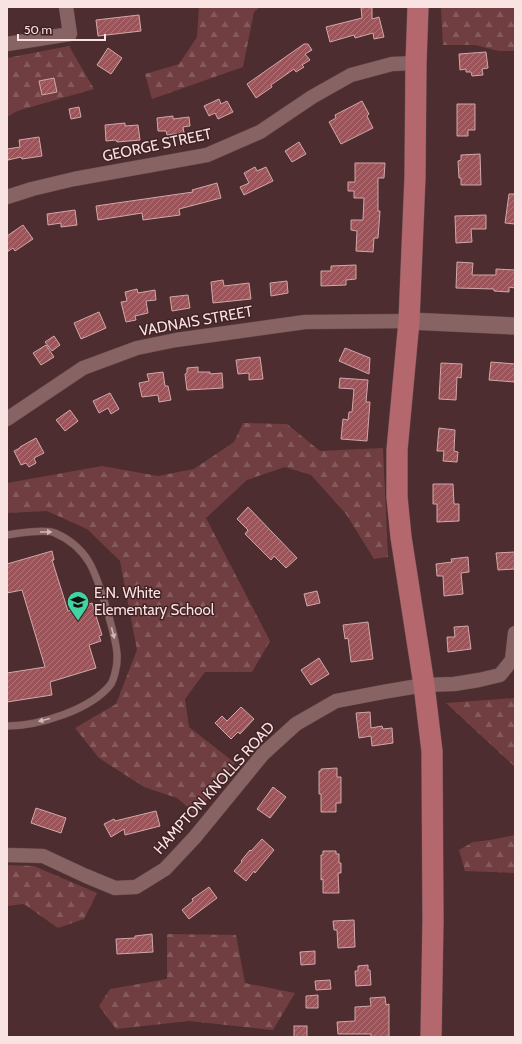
<svg xmlns="http://www.w3.org/2000/svg" width="522" height="1044" viewBox="0 0 522 1044" font-family="Cabin,sans-serif">
<style>
.forest{fill:url(#forest-firs)}
.building{fill:url(#building-hatch);stroke:#d1a8a9}
.lines{fill:none;stroke-linecap:round;stroke-linejoin:round}
.service-casing{stroke:#654a4c;stroke-width:8}
.minor-casing{stroke:#654a4c;stroke-width:15}
.tertiary-casing{stroke:#654a4c;stroke-width:18}
.primary-casing{stroke:#654a4c;stroke-width:22}
.service{stroke:#886364;stroke-width:7}
.minor{stroke:#886364;stroke-width:14}
.tertiary{stroke:#886364;stroke-width:17}
.primary{stroke:#b4686e;stroke-width:21}
.oneway{fill:#d1b6b6}
.labels{text-anchor:middle;stroke-width:3;stroke-linejoin:round;paint-order:stroke}
.street-label{font-size:15px;fill:#f8e2e2;stroke:#422325}
.poi-label{font-size:15px;fill:#f8e2e2;stroke:#422325;text-anchor:start}
</style>
<defs>
<pattern id="forest-firs" width="22" height="20" patternUnits="userSpaceOnUse"><rect width="22" height="20" fill="#703e41"/><path d="M5 1l3.5 6h-7zM16 11l3.5 6h-7z" fill="#855a5c"/></pattern>
<pattern id="building-hatch" width="6" height="6" patternUnits="userSpaceOnUse"><rect width="6" height="6" fill="#9b555a"/><path d="M-1 1l2-2M0 6l6-6M5 7l2-2" fill="none" stroke="#af7579"/></pattern>
</defs>
<rect width="100%" height="100%" fill="#4d2d2f"/>
<!-- forest -->
<g class="forest">
<polygon points="199,7 260,7 254,12 243,67 152,99 145,74 179,64 197,37"/>
<polygon points="441,7 515,7 515,51 499,51 475,45 443,45"/>
<polygon points="69,46 94,89 17,111 7,117 7,58"/>
<polygon points="243,423 287,424 320,451 383,448 388,557 374,559 346,514 311,475 285,467 247,480 206,518 270,641 252,672 205,672 185,699 189,727 235,763 196,814 177,798 144,787 99,758 75,728 116,704 137,650 120,561 87,529 47,511 7,513 7,483 102,466 158,476 194,469 234,442"/>
<polygon points="515,698 515,767 446,703"/>
<polygon points="515,835 515,873 465,871 459,850 473,842 490,840"/>
<polygon points="7,865 34,866 97,893 84,919 58,928 24,904 7,906"/>
<polygon points="167,934 236,935 245,983 295,993 273,1030 189,1021 116,1029 99,1006 110,989 167,979"/>
</g>
<!-- building -->
<g class="building">
<polygon points="361,7 372,7 372,19 379,17 384,37 374,39 373,33 355,38 354,35 330,42 326,27 362,18"/>
<polygon points="139,15 141,31 98,36 96,20"/>
<polygon points="304,44 308,44 312,50 305,54 310,60 302,65 304,67 296,72 294,69 271,85 272,87 256,98 247,84"/>
<polygon points="108,48 122,58 111,74 97,65"/>
<polygon points="486,52 488,68 482,69 483,75 472,76 471,72 466,72 466,69 460,70 459,54"/>
<polygon points="54,78 57,92 42,95 39,81"/>
<polygon points="219,99 221,104 227,101 233,112 218,119 215,113 209,116 204,106"/>
<polygon points="362,101 369,114 367,116 373,128 341,144 329,122 336,118 335,115"/>
<polygon points="457,104 475,104 475,130 468,130 468,136 457,136"/>
<polygon points="79,107 81,117 71,119 69,109"/>
<polygon points="173,116 173,119 189,117 190,126 183,127 184,133 167,135 166,131 158,131 157,118"/>
<polygon points="125,123 125,126 138,125 140,140 117,142 116,140 106,141 105,125"/>
<polygon points="39,137 42,156 22,159 21,157 8,160 7,149 20,147 19,140"/>
<polygon points="299,142 306,154 292,162 285,151"/>
<polygon points="480,154 481,185 461,185 461,178 459,178 458,161 461,160 461,155"/>
<polygon points="355,163 385,163 384,178 378,178 378,211 380,211 378,238 374,238 373,252 356,251 357,231 351,230 351,220 363,220 364,198 354,198 354,191 348,191 348,182 355,182"/>
<polygon points="255,167 257,171 266,167 273,181 244,195 240,187 249,183 244,173"/>
<polygon points="217,183 221,198 179,209 180,215 143,220 142,213 98,220 96,206 193,192 192,190"/>
<polygon points="509,194 515,194 515,224 505,223"/>
<polygon points="75,210 77,225 61,227 61,223 48,225 47,214"/>
<polygon points="486,215 486,229 471,229 472,242 456,243 455,216"/>
<polygon points="23,225 33,239 15,251 13,248 7,252 7,236"/>
<polygon points="457,262 473,263 472,275 496,275 496,269 515,270 515,288 509,287 509,292 494,291 494,289 456,288"/>
<polygon points="356,265 356,279 346,280 346,285 321,286 321,271 331,271 331,266"/>
<polygon points="223,280 224,286 249,283 251,299 213,303 211,282"/>
<polygon points="287,281 288,293 271,296 270,283"/>
<polygon points="137,289 138,293 155,290 156,300 146,301 148,313 135,316 136,320 126,322 121,302 127,301 125,292"/>
<polygon points="188,295 190,308 172,311 170,297"/>
<polygon points="99,312 106,328 81,339 74,323"/>
<polygon points="54,336 60,345 52,351 45,342"/>
<polygon points="46,345 54,357 41,365 33,353"/>
<polygon points="345,348 370,358 369,374 339,361"/>
<polygon points="260,357 263,379 249,380 249,373 238,374 236,360"/>
<polygon points="491,362 515,364 515,382 489,380"/>
<polygon points="441,363 462,364 461,378 457,377 456,400 439,399"/>
<polygon points="198,367 198,372 210,372 210,374 222,373 223,388 187,390 185,374 187,373 187,368"/>
<polygon points="163,372 165,386 168,386 171,400 159,402 158,395 142,397 139,383 149,381 147,374"/>
<polygon points="340,378 368,380 366,402 370,402 367,441 341,439 343,419 348,420 349,412 352,412 354,389 339,388"/>
<polygon points="110,393 119,409 111,414 108,408 99,413 93,401"/>
<polygon points="70,410 78,421 65,431 56,420"/>
<polygon points="439,428 455,430 454,451 458,452 457,462 443,461 444,451 437,451"/>
<polygon points="36,438 44,453 34,458 36,463 29,467 26,463 21,465 14,451 20,448 20,447"/>
<polygon points="433,484 453,484 454,504 459,504 459,521 437,522 437,504 433,504"/>
<polygon points="248,507 297,558 286,568 274,556 271,560 245,534 248,530 237,519"/>
<polygon points="52,551 54,560 52,560 68,611 92,603 102,635 99,636 101,641 89,645 96,668 50,682 52,695 7,702 7,673 45,667 22,590 7,593 7,564"/>
<polygon points="515,552 515,569 498,570 496,553"/>
<polygon points="468,557 469,572 461,573 463,594 444,596 443,576 437,576 436,564 452,562 451,559"/>
<polygon points="317,591 320,603 307,606 304,594"/>
<polygon points="368,622 373,659 351,662 348,638 345,639 343,625"/>
<polygon points="468,626 471,649 448,652 447,637 455,637 454,627"/>
<polygon points="319,658 329,674 311,685 301,670"/>
<polygon points="241,707 254,719 240,734 238,732 231,739 215,723 222,716 227,721"/>
<polygon points="370,712 371,728 382,726 383,729 392,728 393,743 372,746 371,736 359,738 356,713"/>
<polygon points="337,768 337,777 341,777 341,803 336,803 336,812 321,812 321,794 319,794 319,771 321,771 321,769"/>
<polygon points="273,787 286,797 270,818 257,809"/>
<polygon points="36,808 66,818 61,833 31,823"/>
<polygon points="156,811 160,826 125,835 124,829 111,837 104,824 114,819 115,821"/>
<polygon points="262,839 274,850 255,873 254,871 246,881 234,871 242,862 241,861 250,850 251,851"/>
<polygon points="323,851 336,851 336,854 339,854 339,863 341,863 341,873 338,873 339,893 323,893 323,879 321,880 321,855 323,855"/>
<polygon points="209,887 217,898 189,919 182,910 193,901 192,899"/>
<polygon points="354,920 355,947 338,948 337,930 334,930 333,921"/>
<polygon points="152,934 153,952 117,954 116,939 135,938 135,936"/>
<polygon points="315,951 315,964 301,965 300,952"/>
<polygon points="368,965 368,970 370,970 371,985 356,986 355,971 358,971 358,966"/>
<polygon points="330,980 331,989 316,990 315,981"/>
<polygon points="318,995 318,1008 306,1008 306,996"/>
<polygon points="385,997 386,1005 389,1004 389,1037 371,1037 371,1034 338,1034 337,1022 355,1021 355,1007 371,1006 370,998"/>
<rect x="294" y="1026" width="13" height="11"/>
</g>
<g class="lines">
<!-- service casing -->
<g class="service-casing">
<path id="service" d="M7 535C18 533 46 529 55 533 69 539 81 549 89 562 98 577 119 644 117 660 117 666 114 679 111 684 91 710 38 726 7 726"/>
</g>
<!-- minor casing -->
<g class="minor-casing">
<g id="minor">
<polyline points="7,44 70,34 66,7"/>
<polyline points="7,197 32,189 74,179 207,155 260,132 312,97 351,75 392,64 416,63"/>
<polyline points="7,419 83,368 137,348 176,340 305,322 409,321"/>
<polyline points="7,855 43,856 86,876 115,888 136,887 165,869 195,837 263,754 296,724 336,701 383,692 424,685 454,684 479,680 500,675 512,660 515,633"/>
</g>
</g>
<!-- tertiary casing -->
<g class="tertiary-casing">
<polyline id="tertiary" points="409,321 515,326"/>
</g>
<!-- primary casing -->
<g class="primary-casing">
<polyline id="primary" points="418,7 416,63 415,177 409,321 397,450 397,497 401,537 424,685 432,751 433,920 431,1037"/>
</g>
<!-- service -->
<use href="#service" class="service"/>
<!-- minor -->
<use href="#minor" class="minor"/>
<!-- tertiary -->
<use href="#tertiary" class="tertiary"/>
<!-- primary -->
<use href="#primary" class="primary"/>
</g>
<!-- one-way arrows -->
<defs><path id="oneway-solid" d="M-6-.8H1V-3.2L6.5 0L1 3.2V.8H-6Z"/></defs>
<g class="oneway">
<use href="#oneway-solid" transform="translate(46 532)"/>
<use href="#oneway-solid" transform="translate(113 633) rotate(75)"/>
<use href="#oneway-solid" transform="translate(44 720) rotate(166)"/>
</g>
<!-- icons -->
<defs>
<g id="school-pin" transform="scale(1.15)"><path d="M0 17L-7.5 6A9.5 9.5 0 1 1 7.5 6Z" fill="#3fd4a2" stroke="#422325"/><path d="M0-5L7-2L0 1L-7-2ZM-4 1L0 2.5L4 1V4Q0 6-4 4Z" fill="#111"/></g>
</defs>
<g fill-rule="evenodd">
<use href="#school-pin" x="78" y="602"/>
</g>
<g class="labels">
<!-- street labels -->
<g class="street-label">
<text transform="translate(157 145) rotate(-12)" y="5">GEORGE STREET</text>
<text transform="translate(196 321) rotate(-10)" y="5">VADNAIS STREET</text>
<text transform="translate(214 788) rotate(-48)" y="5">HAMPTON KNOLLS ROAD</text>
</g>
<!-- poi labels -->
<g class="poi-label">
<text x="94" y="598">E.N. White<tspan x="94" dy="17">Elementary School</tspan></text>
</g>
</g>
<!-- border -->
<rect width="522" height="1044" fill="none" stroke="#f8e2e2" stroke-width="16"/>
<!-- scale -->
<path d="M18 34v6h87v-6" fill="none" stroke="#f8e2e2" stroke-width="2"/>
<text x="24" y="34" font-size="12" fill="#f8e2e2" stroke="#422325" stroke-width="3" paint-order="stroke">50 m</text>
</svg>
